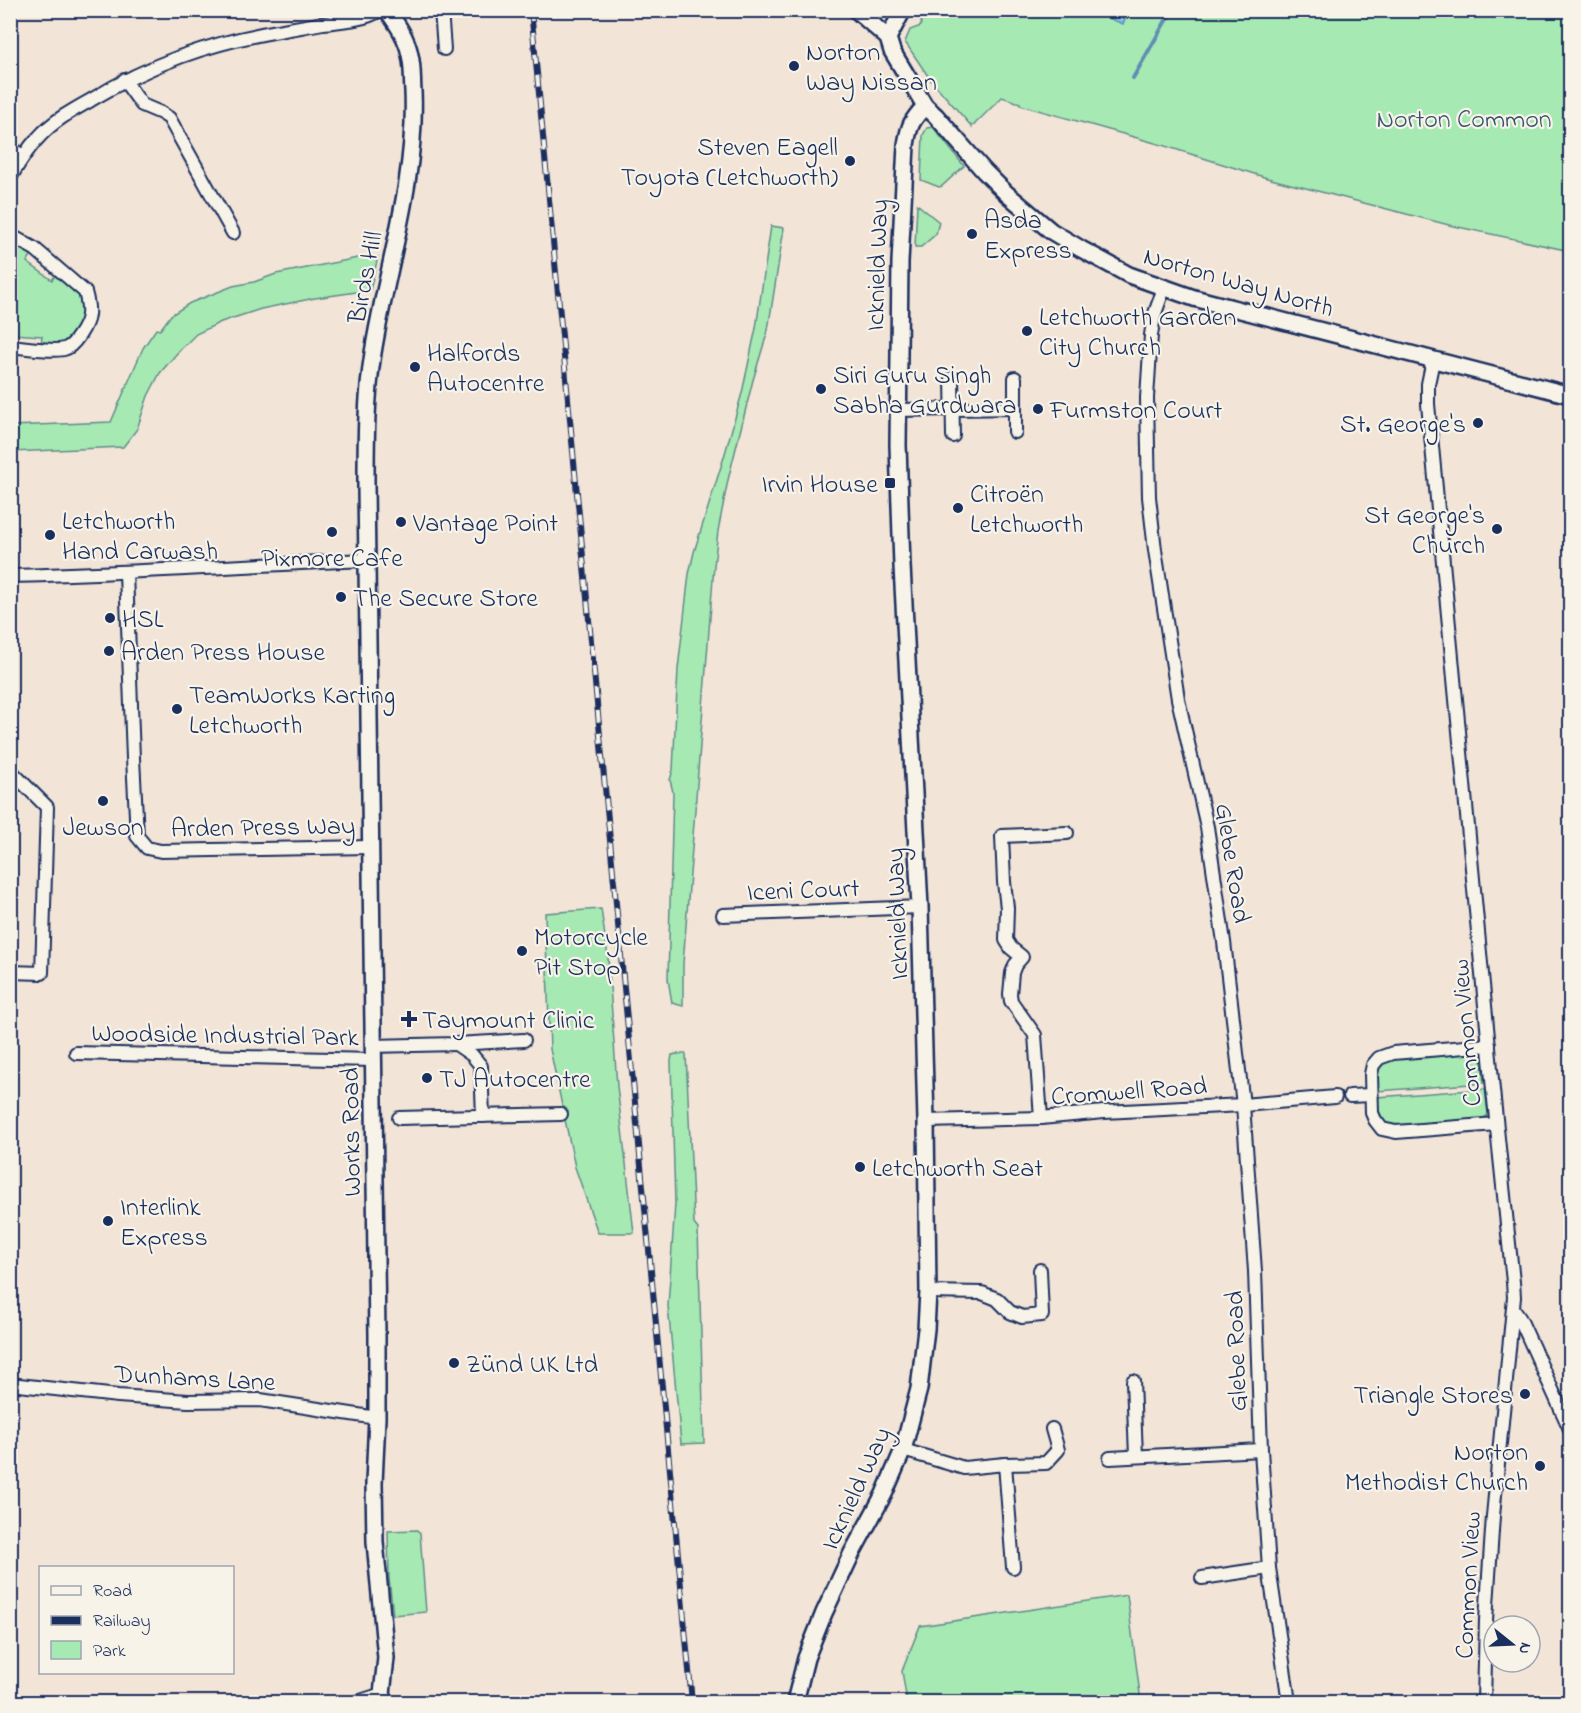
<svg xmlns="http://www.w3.org/2000/svg" width="1581" height="1713" viewBox="0 0 1581 1713" font-family="'Indie Flower',sans-serif">
<style>
.green{fill:#a6e9b3;stroke:#608c88;stroke-width:1.5}
.water{fill:#8ecdee;stroke:#608eb4;stroke-width:1.5}
.lines{fill:none;stroke-linecap:round;stroke-linejoin:round}
.stream{stroke:#608eb4;stroke-width:4}
.minor-casing{stroke:#1b2f5e;stroke-width:16}
.tertiary-casing{stroke:#1b2f5e;stroke-width:20}
.minor{stroke:#f7f3e8;stroke-width:12}
.tertiary{stroke:#f7f3e8;stroke-width:15}
.rail-casing{stroke:#1b2f5e;stroke-width:6}
.rail{stroke:#f7f3e8;stroke-width:4;stroke-dasharray:11;stroke-linecap:butt}
.poi-dot{fill:#1b2f5e;stroke:#f7f3e8;stroke-width:2}
.labels{text-anchor:middle;stroke-width:4.5;stroke-linejoin:round;paint-order:stroke}
.poi-label{font-size:26px;fill:#1b2f5e;stroke:#f7f3e8;text-anchor:start}
.park-label{font-size:26px;fill:#37546f;stroke:#f7f3e8}
.street-label{font-size:26px;fill:#1b2f5e;stroke:#f7f3e8}
</style>
<rect width="100%" height="100%" fill="#f2e4d7"/>
<filter id="ink" filterUnits="userSpaceOnUse"><feTurbulence type="fractalNoise" baseFrequency=".0167" numOctaves="2"/><feDisplacementMap in="SourceGraphic" scale="12" xChannelSelector="R" yChannelSelector="G"/><feConvolveMatrix kernelMatrix="1 2 1 2 8 2 1 2 1" color-interpolation-filters="sRGB"/></filter>
<g filter="url(#ink)">
<!-- green -->
<g class="green">
<polygon points="922,10 1570,11 1570,251 1449,225 1267,178 1162,145 1020,105 1020,103 1002,97 972,127 930,79 905,42 910,30 921,26"/>
<polygon points="933,127 964,166 942,186 939,187 921,180 923,135 927,128"/>
<polygon points="917,204 939,222 936,234 921,247 915,247"/>
<polygon points="771,226 784,228 768,330 753,380 728,480 718,531 714,566 683,964 683,1006 672,1003 668,979 673,792 670,780 673,770 678,669 689,574 694,552 724,457 742,393 756,328"/>
<path d="M10 242 32 254 27 262 52 280 57 273C64 280 78 288 81 297 88 316 76 333 63 345L41 344 42 336 13 334 11 341Z"/>
<polygon points="363,257 378,257 370,290 315,298 261,309 221,322 196,334 179,351 160,373 148,396 137,429 123,447 11,452 11,426 111,422 143,348 156,329 160,330 171,315 190,303 233,286 254,282 276,274"/>
<polygon points="601,909 608,957 617,1086 634,1233 598,1233 575,1167 550,1049 545,913"/>
<path d="M1477 1051 1481 1053 1484 1083 1377 1091C1377 1075 1375 1066 1393 1058Z"/>
<polygon points="677,1054 686,1054 694,1224 698,1229 704,1443 681,1444 668,1306 675,1204 671,1061 672,1055"/>
<path d="M1485 1089 1488 1114 1485 1118 1478 1120 1392 1127C1379 1120 1378 1112 1377 1097Z"/>
<polygon points="417,1530 420,1533 426,1612 393,1615 389,1578 388,1531"/>
<polygon points="1127,1595 1141,1702 907,1702 902,1671 920,1626"/>
</g>
<!-- water -->
<polygon class="water" points="1103,10 1128,10 1128,11 1123,24 1101,15"/>
<g class="lines">
<!-- stream -->
<polyline class="stream" points="1133,78 1172,10"/>
<!-- minor casing -->
<g class="minor-casing">
<g id="minor">
<polyline points="441,10 444,49"/>
<polyline points="124,80 142,105 161,113 169,118 233,233"/>
<polyline points="10,147 22,156"/>
<path d="M10 178C19 163 27 149 39 137 53 121 73 110 91 100 150 64 209 43 278 31 293 28 308 26 323 23 341 21 365 20 380 10"/>
<path d="M10 235 35 249 85 292C87 299 89 307 88 315 87 325 74 347 64 349 55 352 22 347 10 346"/>
<polyline points="1164,288 1154,316 1151,335 1147,398 1149,497 1155,550 1178,699 1207,827 1224,942 1243,1105 1255,1271 1261,1450 1269,1568 1289,1702"/>
<polyline points="1433,360 1428,384 1428,404 1493,1090 1513,1282 1514,1297 1493,1516 1486,1620 1484,1702"/>
<polyline points="952,378 953,436"/>
<polyline points="1015,378 1015,432"/>
<polyline points="897,410 1015,408"/>
<polyline points="126,573 133,758 137,836 147,848 161,851 370,847"/>
<path d="M10 576C130 573 248 565 367 560"/>
<polyline points="10,770 47,807 42,973 10,972"/>
<polyline points="723,915 920,907"/>
<polyline points="456,1044 472,1055 481,1066 483,1116"/>
<polyline points="1489,1045 1393,1053 1379,1058 1373,1065 1371,1074 1372,1113 1375,1120 1382,1129 1396,1132 1496,1124"/>
<polyline points="372,1046 456,1044 524,1040"/>
<polyline points="76,1053 373,1060"/>
<polyline points="1350,1096 1371,1095"/>
<polyline points="399,1118 561,1114"/>
<polyline points="1041,1118 1035,1035 1011,1001 1010,994 1012,973 1015,965 1022,957 1011,948 1006,940 1007,908 1004,882 1002,836 1067,833"/>
<polyline points="926,1121 1041,1118 1104,1112 1243,1105 1335,1097"/>
<polyline points="928,1292 982,1293 997,1299 1010,1312 1022,1317 1042,1315 1040,1270"/>
<polyline points="1513,1309 1520,1319 1570,1429"/>
<polyline points="1133,1381 1136,1456"/>
<polyline points="10,1384 118,1396 161,1399 188,1401 260,1400 377,1418"/>
<polyline points="903,1450 964,1468 1005,1464 1046,1463 1058,1450 1052,1429"/>
<polyline points="1110,1458 1261,1450"/>
<polyline points="1005,1464 1013,1567"/>
<polyline points="1202,1578 1269,1568"/>
<polyline points="357,1702 382,1694"/>
</g>
</g>
<!-- tertiary casing -->
<g class="tertiary-casing">
<g id="tertiary">
<polyline points="856,10 888,38 892,51 925,106 936,116 984,171 1007,194 1051,231 1081,249 1129,275 1194,298 1570,395"/>
<polyline points="888,38 903,10"/>
<path d="M386 1702 382 1694 386 1658 375 1542 374 1483 377 1418V1335L366 486C366 441 366 397 373 353 387 266 417 180 413 91 412 79 413 67 410 55 407 38 397 24 387 10"/>
<path d="M795 1702 806 1658 824 1613 852 1553 884 1494 903 1450 919 1389 926 1329 928 1292 926 1121 920 907 902 566 898 445 900 262 906 145C909 125 912 120 925 106"/>
</g>
</g>
<!-- minor -->
<use href="#minor" class="minor"/>
<!-- tertiary -->
<use href="#tertiary" class="tertiary"/>
<!-- rail casing -->
<g class="rail-casing">
<polyline id="rail" points="531,10 692,1702"/>
</g>
<!-- rail -->
<use href="#rail" class="rail"/>
</g>
</g>
<!-- markers -->
<g class="poi-dot">
<circle cx="794" cy="66" r="6"/>
<circle cx="850" cy="161" r="6"/>
<circle cx="972" cy="234" r="6"/>
<circle cx="1027" cy="331" r="6"/>
<circle cx="415" cy="367" r="6"/>
<circle cx="821" cy="389" r="6"/>
<circle cx="1038" cy="409" r="6"/>
<circle cx="1478" cy="423" r="6"/>
<rect x="884" y="477" width="12" height="12" rx="3"/>
<circle cx="958" cy="508" r="6"/>
<circle cx="401" cy="522" r="6"/>
<circle cx="1497" cy="529" r="6"/>
<circle cx="332" cy="532" r="6"/>
<circle cx="50" cy="535" r="6"/>
<circle cx="341" cy="597" r="6"/>
<circle cx="110" cy="618" r="6"/>
<circle cx="109" cy="651" r="6"/>
<circle cx="177" cy="709" r="6"/>
<circle cx="103" cy="801" r="6"/>
<circle cx="522" cy="951" r="6"/>
<path d="M406 1010h6v6h6v6h-6v6h-6v-6h-6v-6h6z"/>
<circle cx="427" cy="1078" r="6"/>
<circle cx="860" cy="1167" r="6"/>
<circle cx="108" cy="1221" r="6"/>
<circle cx="454" cy="1363" r="6"/>
<circle cx="1525" cy="1394" r="6"/>
<circle cx="1540" cy="1466" r="6"/>
</g>
<g class="labels">
<!-- poi labels -->
<g class="poi-label">
<text x="806" y="60">Norton<tspan x="806" dy="30">Way Nissan</tspan></text>
<text x="838" y="155" text-anchor="end">Steven Eagell<tspan x="838" dy="30">Toyota (Letchworth)</tspan></text>
<text x="984" y="228">Asda<tspan x="984" dy="30">Express</tspan></text>
<text x="1039" y="325">Letchworth Garden<tspan x="1039" dy="30">City Church</tspan></text>
<text x="427" y="361">Halfords<tspan x="427" dy="30">Autocentre</tspan></text>
<text x="833" y="383">Siri Guru Singh<tspan x="833" dy="30">Sabha Gurdwara</tspan></text>
<text x="1050" y="418">Furmston Court</text>
<text x="1466" y="432" text-anchor="end">St. George's</text>
<text x="878" y="492" text-anchor="end">Irvin House</text>
<text x="970" y="502">Citroën<tspan x="970" dy="30">Letchworth</tspan></text>
<text x="1485" y="523" text-anchor="end">St George's<tspan x="1485" dy="30">Church</tspan></text>
<text x="62" y="529">Letchworth<tspan x="62" dy="30">Hand Carwash</tspan></text>
<text x="413" y="531">Vantage Point</text>
<text x="332" y="566" text-anchor="middle">Pixmore Cafe</text>
<text x="353" y="606">The Secure Store</text>
<text x="122" y="627">HSL</text>
<text x="121" y="660">Arden Press House</text>
<text x="189" y="703">TeamWorks Karting<tspan x="189" dy="30">Letchworth</tspan></text>
<text x="103" y="835" text-anchor="middle">Jewson</text>
<text x="534" y="945">Motorcycle<tspan x="534" dy="30">Pit Stop</tspan></text>
<text x="422" y="1028">Taymount Clinic</text>
<text x="439" y="1087">TJ Autocentre</text>
<text x="872" y="1176">Letchworth Seat</text>
<text x="120" y="1215">Interlink<tspan x="120" dy="30">Express</tspan></text>
<text x="466" y="1372">Zünd UK Ltd</text>
<text x="1513" y="1403" text-anchor="end">Triangle Stores</text>
<text x="1528" y="1460" text-anchor="end">Norton<tspan x="1528" dy="30">Methodist Church</tspan></text>
</g>
<!-- park labels -->
<g class="park-label">
<text x="1464" y="127">Norton Common</text>
</g>
<!-- street labels -->
<g class="street-label">
<text transform="translate(876 265) rotate(-88)" y="9">Icknield Way</text>
<text transform="translate(364 277) rotate(-79)" y="9">Birds Hill</text>
<text transform="translate(1239 281) rotate(16)" y="9">Norton Way North</text>
<text transform="translate(263 826) rotate(-1)" y="9">Arden Press Way</text>
<text transform="translate(1234 863) rotate(81)" y="9">Glebe Road</text>
<text transform="translate(803 889) rotate(-2)" y="9">Iceni Court</text>
<text transform="translate(896 914) rotate(-92)" y="9">Icknield Way</text>
<text transform="translate(1465 1033) rotate(-95)" y="9">Common View</text>
<text transform="translate(225 1034) rotate(1)" y="9">Woodside Industrial Park</text>
<text transform="translate(1129 1090) rotate(-4)" y="9">Cromwell Road</text>
<text transform="translate(350 1132) rotate(-91)" y="9">Works Road</text>
<text transform="translate(1235 1351) rotate(-92)" y="9">Glebe Road</text>
<text transform="translate(195 1377) rotate(3)" y="9">Dunhams Lane</text>
<text transform="translate(855 1488) rotate(-65)" y="9">Icknield Way</text>
<text transform="translate(1467 1585) rotate(-87)" y="9">Common View</text>
</g>
</g>
<!-- margin -->
<rect width="1581" height="1713" fill="none" stroke="#f7f3e8" stroke-width="36"/>
<rect x="18" y="18" width="1545" height="1677" fill="none" stroke="#1b2f5e" stroke-width="2" filter="url(#ink)"/>
<!-- legend -->
<rect x="39" y="1566" width="195" height="108" fill="#f7f3e8" stroke="#9fa5b1" stroke-width="1.5"/>
<rect x="51" y="1586" width="30" height="9" fill="#f7f3e8" stroke="#9fa5b1" stroke-width="1.5"/>
<text x="93" y="1596" font-size="18" fill="#1b2f5e">Road</text>
<rect x="51" y="1616" width="30" height="9" fill="#1b2f5e" stroke="#9fa5b1" stroke-width="1.5"/>
<text x="93" y="1626" font-size="18" fill="#1b2f5e">Railway</text>
<rect x="51" y="1641" width="30" height="18" fill="#a6e9b3" stroke="#9fa5b1" stroke-width="1.5"/>
<text x="93" y="1656" font-size="18" fill="#1b2f5e">Park</text>
<!-- north arrow -->
<g transform="translate(1512 1644) rotate(108)"><circle r="28" fill="#f7f3e8" stroke="#9fa5b1" stroke-width="1.5"/>
<path d="M0-4.5L10 22L0 15L-10 22Z" fill="#1b2f5e"/>
<text y="-9" font-size="16" font-weight="bold" text-anchor="middle" fill="#1b2f5e">N</text>
</g>
</svg>
